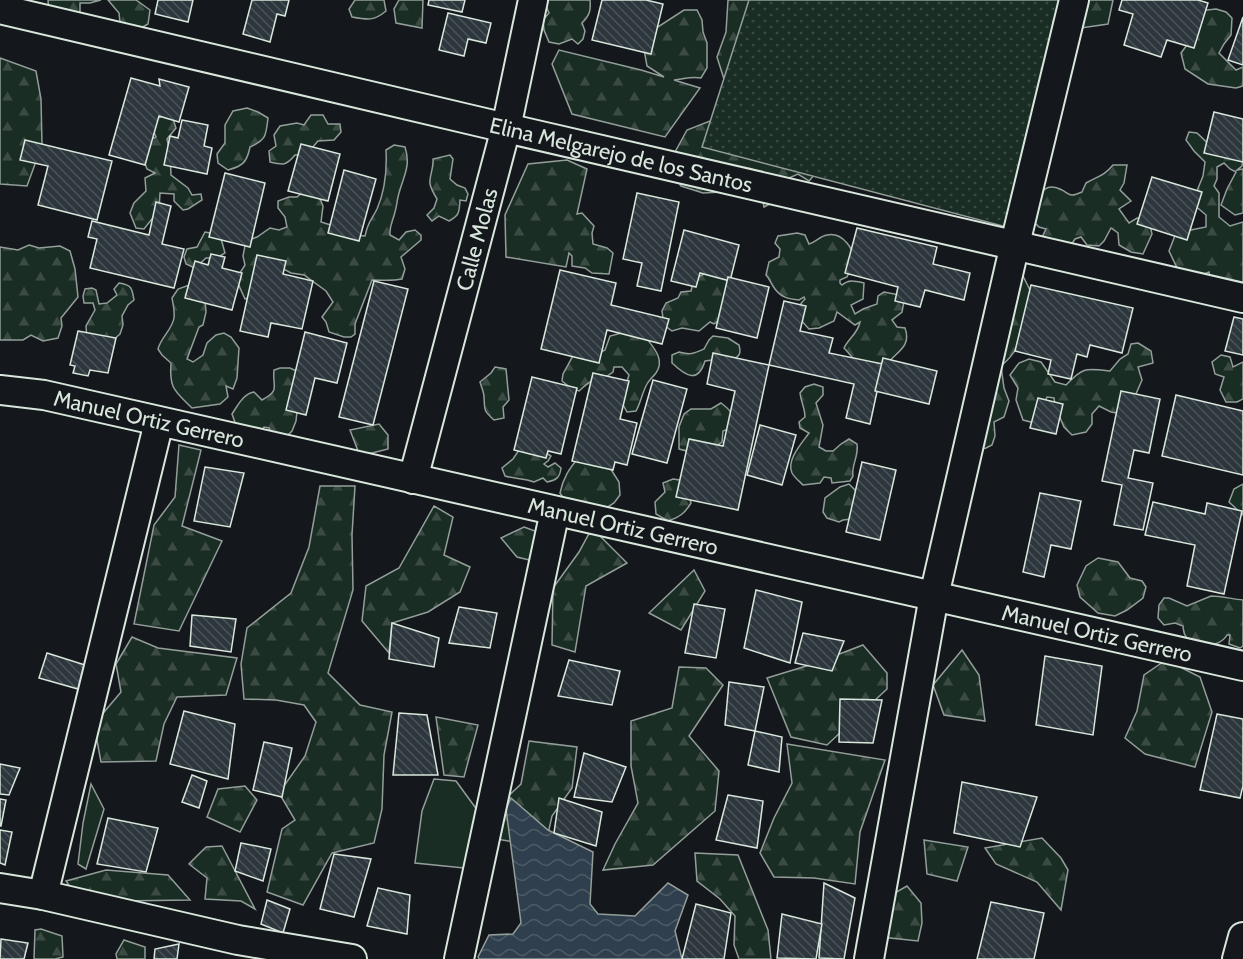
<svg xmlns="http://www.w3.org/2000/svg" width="1243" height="959" viewBox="0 0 1243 959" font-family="Cabin,sans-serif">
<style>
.grass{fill:#1a2d24;stroke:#939e99;stroke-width:1.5}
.forest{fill:url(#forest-firs);stroke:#939e99;stroke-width:1.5}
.park{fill:url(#park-dots);stroke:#939e99;stroke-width:1.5}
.water{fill:url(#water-waves);stroke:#939e99;stroke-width:1.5}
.building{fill:url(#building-back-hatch);stroke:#d8e6dc;stroke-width:1.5}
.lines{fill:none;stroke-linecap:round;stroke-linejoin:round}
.street-casing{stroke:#d8e6dc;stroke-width:32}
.street{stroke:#14181c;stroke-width:28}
.labels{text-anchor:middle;stroke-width:4.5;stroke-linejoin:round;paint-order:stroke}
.street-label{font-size:22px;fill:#d8e6dc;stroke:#14181c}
</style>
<defs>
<pattern id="forest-firs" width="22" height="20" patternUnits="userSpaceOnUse" patternTransform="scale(1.5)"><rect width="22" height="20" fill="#1a2d24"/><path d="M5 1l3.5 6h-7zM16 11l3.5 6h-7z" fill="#3b4b43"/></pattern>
<pattern id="park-dots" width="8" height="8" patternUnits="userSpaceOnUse" patternTransform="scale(1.5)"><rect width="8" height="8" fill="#1a2d24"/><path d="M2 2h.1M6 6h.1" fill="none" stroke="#3b4b43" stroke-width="1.8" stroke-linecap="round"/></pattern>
<pattern id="water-waves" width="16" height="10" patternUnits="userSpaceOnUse" patternTransform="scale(1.5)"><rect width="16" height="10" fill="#2f3f4d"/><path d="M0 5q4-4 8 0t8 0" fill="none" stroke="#4c5b66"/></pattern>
<pattern id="building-back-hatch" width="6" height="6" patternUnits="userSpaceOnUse" patternTransform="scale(1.5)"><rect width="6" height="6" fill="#2c363c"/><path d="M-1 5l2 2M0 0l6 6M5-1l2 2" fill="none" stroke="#4a5358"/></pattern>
</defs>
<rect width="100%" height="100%" fill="#14181c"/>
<!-- grass -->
<g class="grass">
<polygon points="434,779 456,781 483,818 473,853 464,868 415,863 422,811"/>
<polygon points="91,784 104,809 86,869 78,864 83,823"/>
</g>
<!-- forest -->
<g class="forest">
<polygon points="48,0 101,0 90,3 80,3 80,18 49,15"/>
<polygon points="108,0 136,0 150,10 148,24 141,28 122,28 120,22 119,13"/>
<path d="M355 0H384L386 11C374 21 368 20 352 17L349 9Z"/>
<polygon points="399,0 423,0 422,28 396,23 394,9"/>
<path d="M543 0H590C591 10 590 15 582 23L585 31 583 39 578 44 572 39 559 44 549 42 544 30 543 20 549 13Z"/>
<polygon points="728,0 768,0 745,84 724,79 717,57 726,32"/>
<polygon points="1068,0 1113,0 1108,24 1074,29"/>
<polygon points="1216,9 1226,12 1232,18 1231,35 1224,44 1219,53 1236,70 1243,67 1243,86 1236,88 1208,84 1185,69 1181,53 1193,37 1198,11"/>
<path d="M684 10H697L702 20 703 32 707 43V68L701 78C691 76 684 79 674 80L700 88 665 137 572 114 552 64 559 50 641 70 664 77 647 66 643 44 650 32Z"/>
<polygon points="0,58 36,71 41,99 42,145 27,186 0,184"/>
<path d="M247 108 258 112 268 118C266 136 266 140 250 147 247 162 243 166 228 170L218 163 217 154 225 143V125L233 111Z"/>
<polygon points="166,115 172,116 176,128 167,139 170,153 171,175 188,188 192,195 201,194 202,200 188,209 183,210 174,201 174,194 160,193 159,210 144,229 136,228 130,213 134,203 146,191 145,178 155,173 147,169 143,158 148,141 156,137 153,130 155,119"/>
<path d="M311 115H323L328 124H340L341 132 334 140 318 141 306 155H295C286 166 283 165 270 162L269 151 276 146 274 135 280 126 297 123 304 125Z"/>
<polygon points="715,119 815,174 809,181 798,174 784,180 775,201 764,207 762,197 722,192 703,193 681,186 674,176 671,156 675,152 687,130"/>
<polygon points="1189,132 1197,133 1215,150 1243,158 1242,166 1237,170 1243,169 1243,213 1235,215 1221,205 1227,189 1236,172 1230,169 1224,163 1217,167 1217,179 1214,186 1219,193 1219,217 1230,226 1243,222 1243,290 1210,278 1209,272 1197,277 1180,274 1169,251 1176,233 1206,227 1206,215 1192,203 1203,176 1205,162 1194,151 1186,140"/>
<path d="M394 145 405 147C411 166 404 175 399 193 397 199 397 206 395 212 393 221 389 226 390 235L399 240 406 232 415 230 421 235V240L401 257 405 269 402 279C392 281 383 280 372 280L355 324V334L351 337H344L329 332 326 322 322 317 333 302 326 291 304 275 291 273 269 261 253 296 245 299 236 279 245 265 243 256 246 241 257 237 270 228 279 230 287 227 285 217 278 208V201L289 197H297L306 189H316L323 206 321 222 337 227 351 235 365 236C368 221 371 221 377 209 385 191 387 170 386 150Z"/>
<path d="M450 155 453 159 450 179 457 185 465 188 468 194 466 201 460 200C459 212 460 215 449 221L439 216 432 221 427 215 434 208 437 199C434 194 431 189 430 184 429 176 434 168 433 159Z"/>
<polygon points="567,160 587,169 577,214 582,213 594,226 592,233 593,244 607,248 613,253 609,274 592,273 585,268 572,266 572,256 569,253 566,267 506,257 505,215 528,164"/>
<path d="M1113 165H1127L1124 183 1120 190 1131 201 1119 209 1129 223 1137 218 1149 221 1152 234 1143 254 1131 252 1119 245 1118 233 1111 228 1104 241 1099 246 1087 245 1081 237 1075 239 1071 245 1045 242 1043 235 1046 229 1039 227 1033 221C1035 208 1038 179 1060 189 1071 194 1068 198 1082 192L1086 183C1098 176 1104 176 1113 165Z"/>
<polygon points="205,232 220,235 225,253 215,259 213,258 206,258 195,268 186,264 184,257 187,249 197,247"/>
<path d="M797 233 805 235 809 244C816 242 820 236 827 235 842 232 856 249 853 264 852 268 849 273 847 277L840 280V283L842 285C849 279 855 281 864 283L863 299 851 305 855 314 863 309 877 304 878 296 884 292 905 296 902 312 892 320 897 327 905 328C912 347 896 352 886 365L860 366 844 348C849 338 858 333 860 322L855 325 837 312 834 321 819 328 809 329C799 319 793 310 805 299L804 297 799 300C788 299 781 297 775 289 771 284 770 279 766 275L769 262 779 257 780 249 775 243 778 236Z"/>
<polygon points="29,245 39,248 60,246 70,251 75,269 78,297 61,318 62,326 58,338 43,341 31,335 23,340 0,340 0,247 18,250"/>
<polygon points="708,272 726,276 734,291 724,317 714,324 710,322 699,331 682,328 672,331 664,325 662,311 666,303 678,298 681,292 691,291 694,279"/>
<path d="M1021 272 1033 296C1026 324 1024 347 1001 366L1004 388 1009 401 1004 417 994 422 995 436 992 445 986 448 978 450Z"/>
<path d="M119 283C132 285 132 288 134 300L128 305 122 316 123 325 120 334 112 341 87 338 86 326 95 310 93 303H84L83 296 85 289 92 288 96 290 99 304 107 303 117 295 114 289Z"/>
<path d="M192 284 204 288 206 312 203 325 199 327 187 359 193 362 203 355 207 343 216 335 224 333 231 337 239 348 237 378 233 389 226 386 228 397 220 404 192 408C175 391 169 389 171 363L162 355 158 349C161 337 172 330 174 318 175 312 173 304 172 298L178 289Z"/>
<path d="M625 332 644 335C652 346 666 359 656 373 653 377 649 380 647 384 642 393 641 402 636 411L627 412 621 401 629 375 622 367H614L613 372 603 379C592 378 587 384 579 391L571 388 562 381 563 374 574 354 589 358 605 350 610 336Z"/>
<path d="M713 336 728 338 739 345C742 356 738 356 729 362L720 359 705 361C698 384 686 376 672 363V355L679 352C691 355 693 354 704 349L709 340Z"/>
<path d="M1138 343 1151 351 1153 363 1138 367 1142 380 1132 403 1122 414 1111 412 1099 406 1092 414V424L1086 432 1072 435 1064 427 1055 406 1054 398 1047 397 1035 423 1023 420 1016 400 1018 388 1010 375 1019 363 1029 359 1041 362 1055 382 1066 385C1083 367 1086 368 1110 371L1120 359 1128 354 1131 344Z"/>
<polygon points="1221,355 1230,357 1233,367 1243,362 1243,399 1237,402 1226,402 1220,390 1224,377 1215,374 1212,362"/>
<path d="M495 367 506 369 509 400 503 407 504 418 494 420C483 410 485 411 484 397 484 392 481 386 480 382L491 373Z"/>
<path d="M280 368H290L301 373 296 421 292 431 286 437 272 434 269 428 264 427 262 430 236 425 232 414C238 405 243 394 254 392L262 400C281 390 272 387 274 370Z"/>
<path d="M814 384 823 387V395L816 403 823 425 819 447 826 451H833L841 444 849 439 857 444C859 457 851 465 853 476L850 481 832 483 831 478 824 477 820 483 803 485C800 482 794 477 792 473 786 460 802 443 809 433L800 428 799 422 805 417C805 408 801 402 800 393L805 387Z"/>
<path d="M721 403C732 411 733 414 734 427L723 431 722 442C708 454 697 454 679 449V427L684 414 691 409H711Z"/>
<polygon points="379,424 388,435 388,449 360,456 350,430"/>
<polygon points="179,445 201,450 182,526 222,541 179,631 134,624 154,525 175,497"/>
<path d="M521 447 540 449 551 456 548 461 544 464 548 467 555 463 561 468C560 477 557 480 547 482L543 478 534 482C524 478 515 479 505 476L502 468 513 459Z"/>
<path d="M579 457 605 460 619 482 620 495 614 503 600 512 566 502 560 493C563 478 569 469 579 457Z"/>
<path d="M673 479 686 481 691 503C685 513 680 517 668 521L656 514 655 502 665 492 663 483Z"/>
<polygon points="849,484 858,493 851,519 843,520 839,522 827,518 823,512 825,498 840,487"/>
<polygon points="1243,484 1243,515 1229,502 1234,489"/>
<polygon points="320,486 355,486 352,535 353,590 328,673 360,705 392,712 384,755 382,809 374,843 332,853 303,905 267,892 282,829 295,820 279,793 305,756 316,722 304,705 276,700 244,699 241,664 247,628 291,593 309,547"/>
<polygon points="434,506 453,517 444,555 470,567 460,592 428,612 392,623 389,653 362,621 366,586 399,568"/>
<polygon points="524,527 535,531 541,546 533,561 517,557 501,538"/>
<polygon points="592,528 627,563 586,586 575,652 552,645 553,588 579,552"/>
<polygon points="1098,558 1118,562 1130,578 1142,581 1146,587 1143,598 1127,610 1115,616 1098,613 1080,597 1077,585 1086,566"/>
<polygon points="694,570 705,591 681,630 649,613"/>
<path d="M1211 596C1222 596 1232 599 1243 600V646L1240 648 1229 644 1230 635H1227C1219 649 1192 649 1185 635 1184 634 1183 627 1183 626L1175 623 1164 625 1158 618 1159 605 1164 598H1169L1187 606Z"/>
<polygon points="132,637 158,648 237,658 226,695 177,697 164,724 156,761 101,762 94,724 121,692 116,664"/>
<polygon points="863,645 887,673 887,689 827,745 791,737 767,678 816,663"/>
<polygon points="962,650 979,675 985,721 944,715 933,685"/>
<polygon points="1166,660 1200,677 1212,712 1195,767 1145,754 1125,738 1137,711 1144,675"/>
<polygon points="679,667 706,668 723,685 689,736 719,771 715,811 653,865 603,870 615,844 638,803 631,766 631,721 672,708"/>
<polygon points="436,717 478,725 464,777 444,775"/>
<polygon points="529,741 577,747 572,788 552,816 545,847 496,839 505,799 521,784"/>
<polygon points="787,744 885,760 860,832 855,884 814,878 774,877 760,853 774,818 792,783"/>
<polygon points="245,786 257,800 240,832 207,817 218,789"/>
<polygon points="1042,838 1061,858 1068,870 1061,910 1037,882 996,864 985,848"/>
<polygon points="924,840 968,847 957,881 927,874"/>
<polygon points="222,846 255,909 241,901 205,899 207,878 189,864 206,847"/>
<polygon points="695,853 738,855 768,930 771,959 739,959 734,945 735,916 720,899 697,881"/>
<polygon points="106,870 168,875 190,900 116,901 82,904 66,881"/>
<polygon points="907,886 921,903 922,923 918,941 881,937 879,902"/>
<polygon points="41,929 62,936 63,957 55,959 34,959 35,930"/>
<polygon points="124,940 145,947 145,959 117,959 116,954"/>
</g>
<!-- park -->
<polygon class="park" points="749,0 1059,0 1018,230 702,147"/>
<!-- water -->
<polygon class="water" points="511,798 548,830 593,852 590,904 598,914 635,916 668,883 688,895 675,931 682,959 479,959 478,957 489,935 513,934 521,923 506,809"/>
<!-- building -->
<g class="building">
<polygon points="158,0 193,0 188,22 155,14"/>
<polygon points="252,0 289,0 285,16 277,14 270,42 243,34"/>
<polygon points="429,0 465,0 462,12 428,5"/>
<polygon points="602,0 646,0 663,4 651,54 592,40"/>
<polygon points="1122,0 1198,0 1208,3 1194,48 1167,40 1161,57 1124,45 1133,14 1119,10"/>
<polygon points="448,13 491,23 486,43 468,39 464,56 439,50"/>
<polygon points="1243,17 1243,65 1228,60"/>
<polygon points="131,78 160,86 159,79 189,87 179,122 159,116 145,165 109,155"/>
<polygon points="1214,112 1243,119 1243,162 1204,153"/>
<polygon points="182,120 208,125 204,146 212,148 207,174 164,165 170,136 178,138"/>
<polygon points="25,140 112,161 97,220 38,205 48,166 20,160"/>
<polygon points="301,144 340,154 328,201 288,191"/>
<polygon points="344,170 376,179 359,241 328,233"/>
<polygon points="225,173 265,183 250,247 209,237"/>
<polygon points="1152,177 1202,192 1187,240 1137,224"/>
<polygon points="637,193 679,202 661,291 637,286 642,263 623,259"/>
<polygon points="156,202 171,206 162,244 184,249 174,288 90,268 97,239 88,237 92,221 149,235"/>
<polygon points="857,228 937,247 933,264 970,273 964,300 925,290 920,307 895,301 898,287 845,273"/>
<polygon points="684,230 739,245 730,281 700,273 696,287 671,281"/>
<polygon points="211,254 225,257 222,268 242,273 232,310 185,298 195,261 208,265"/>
<polygon points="257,255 286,261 283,274 313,281 302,329 271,323 268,337 240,331"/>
<polygon points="560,270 616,283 611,305 669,319 662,344 607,330 599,363 541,349"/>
<polygon points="728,277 769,287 757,338 716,328"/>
<polygon points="374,281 408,289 373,425 339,417"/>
<polygon points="1031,285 1133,308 1122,353 1090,345 1087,357 1077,354 1071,379 1048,374 1051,360 1015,351"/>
<polygon points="784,301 806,306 800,331 833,338 829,353 883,364 870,424 846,418 854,384 769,365"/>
<polygon points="1234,317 1243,319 1243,355 1225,351"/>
<polygon points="78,331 116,338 108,373 90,370 88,376 73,373 75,366 70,365"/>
<polygon points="305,332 347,343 337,383 315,378 306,415 286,410"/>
<polygon points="713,353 769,365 738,510 676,497 689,439 723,446 735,391 707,384"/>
<polygon points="883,358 937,371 929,404 875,391"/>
<polygon points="593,373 629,381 620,419 637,423 627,465 615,462 613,470 572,461"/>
<polygon points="532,377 577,388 561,454 548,451 546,458 514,450"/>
<polygon points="653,380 687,389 667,463 632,454"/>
<polygon points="1121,391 1160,399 1149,453 1134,450 1128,478 1153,483 1143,530 1114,525 1122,485 1102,481"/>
<polygon points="1176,395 1243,411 1243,475 1162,456"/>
<polygon points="1038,398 1063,404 1056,434 1030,428"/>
<polygon points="760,425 796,435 782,485 747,475"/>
<polygon points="862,462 896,470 880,540 846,532"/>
<polygon points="205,467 244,473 230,527 194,521"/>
<polygon points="1040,493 1081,501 1071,549 1051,545 1044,577 1023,572"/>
<polygon points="1153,502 1205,514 1207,503 1242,511 1224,594 1187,586 1195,545 1145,535"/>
<polygon points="756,590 802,602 790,663 744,648"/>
<polygon points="694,604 725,609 716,658 685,653"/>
<polygon points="459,607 497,613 490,648 449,643"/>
<polygon points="192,615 236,619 231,652 190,646"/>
<polygon points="392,623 439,638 434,667 389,659"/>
<polygon points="803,633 844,641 832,671 795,663"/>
<polygon points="47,653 85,665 78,689 39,678"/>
<polygon points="1045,656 1102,666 1093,735 1036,725"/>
<polygon points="569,660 620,671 612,705 558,696"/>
<polygon points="729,682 764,687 755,731 725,725"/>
<polygon points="840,699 882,700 873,743 839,742"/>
<polygon points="184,711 235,724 228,779 170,764"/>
<polygon points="399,713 427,715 438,775 393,775"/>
<polygon points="1217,714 1243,719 1243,786 1240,798 1200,790"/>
<polygon points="755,731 782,737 779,772 748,765"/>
<polygon points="264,742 292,748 282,797 253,790"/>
<polygon points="584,753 626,767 612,802 574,797"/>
<polygon points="0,764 20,768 9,795 0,794"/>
<polygon points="192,775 207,781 199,808 182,802"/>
<polygon points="962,782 1037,797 1020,847 954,833"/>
<polygon points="728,795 763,801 757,848 716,840"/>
<polygon points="559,798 602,812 596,846 554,833"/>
<polygon points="0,799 6,800 1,826 0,826"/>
<polygon points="108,818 158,828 146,872 97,864"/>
<polygon points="0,830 12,832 5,865 0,863"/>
<polygon points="241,843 271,849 263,881 235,871"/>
<polygon points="334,854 371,859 354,917 320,909"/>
<polygon points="824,883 855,898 844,959 819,958"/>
<polygon points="378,888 410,895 407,934 367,926"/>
<polygon points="267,900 290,909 283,933 261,924"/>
<polygon points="991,902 1044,913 1034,959 977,959"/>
<polygon points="696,904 731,913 724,959 682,959"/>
<polygon points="782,914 822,924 816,959 777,958"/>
<polygon points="1,939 28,943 24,959 0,959"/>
<polygon points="179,944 177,959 154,959 155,949"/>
</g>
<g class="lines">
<!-- street casing -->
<g class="street-casing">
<g id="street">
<path id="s1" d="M0 9 506 128 1243 298"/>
<path id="s2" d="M0 390 44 395 1243 666"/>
<path id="s3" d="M413 479 506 128 533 0"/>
<polyline points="0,888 43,895 238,940 352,959"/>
<polyline points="43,895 159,422"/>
<polyline points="459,959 555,511"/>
<polyline points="869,959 934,596 1015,244 1074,0"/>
<polyline points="1237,959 1243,937"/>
</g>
</g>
<!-- street -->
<use href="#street" class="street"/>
</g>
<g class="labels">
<!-- street labels -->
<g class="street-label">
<text dy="8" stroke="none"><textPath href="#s1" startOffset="638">Elina Melgarejo de los Santos</textPath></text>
<text dy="8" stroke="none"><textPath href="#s3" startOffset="248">Calle Molas</textPath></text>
<text dy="8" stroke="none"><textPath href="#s2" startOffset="152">Manuel Ortiz Gerrero</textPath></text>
<text dy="8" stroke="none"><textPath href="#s2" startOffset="638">Manuel Ortiz Gerrero</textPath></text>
<text dy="8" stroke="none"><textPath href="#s2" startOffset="1124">Manuel Ortiz Gerrero</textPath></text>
</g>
</g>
</svg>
